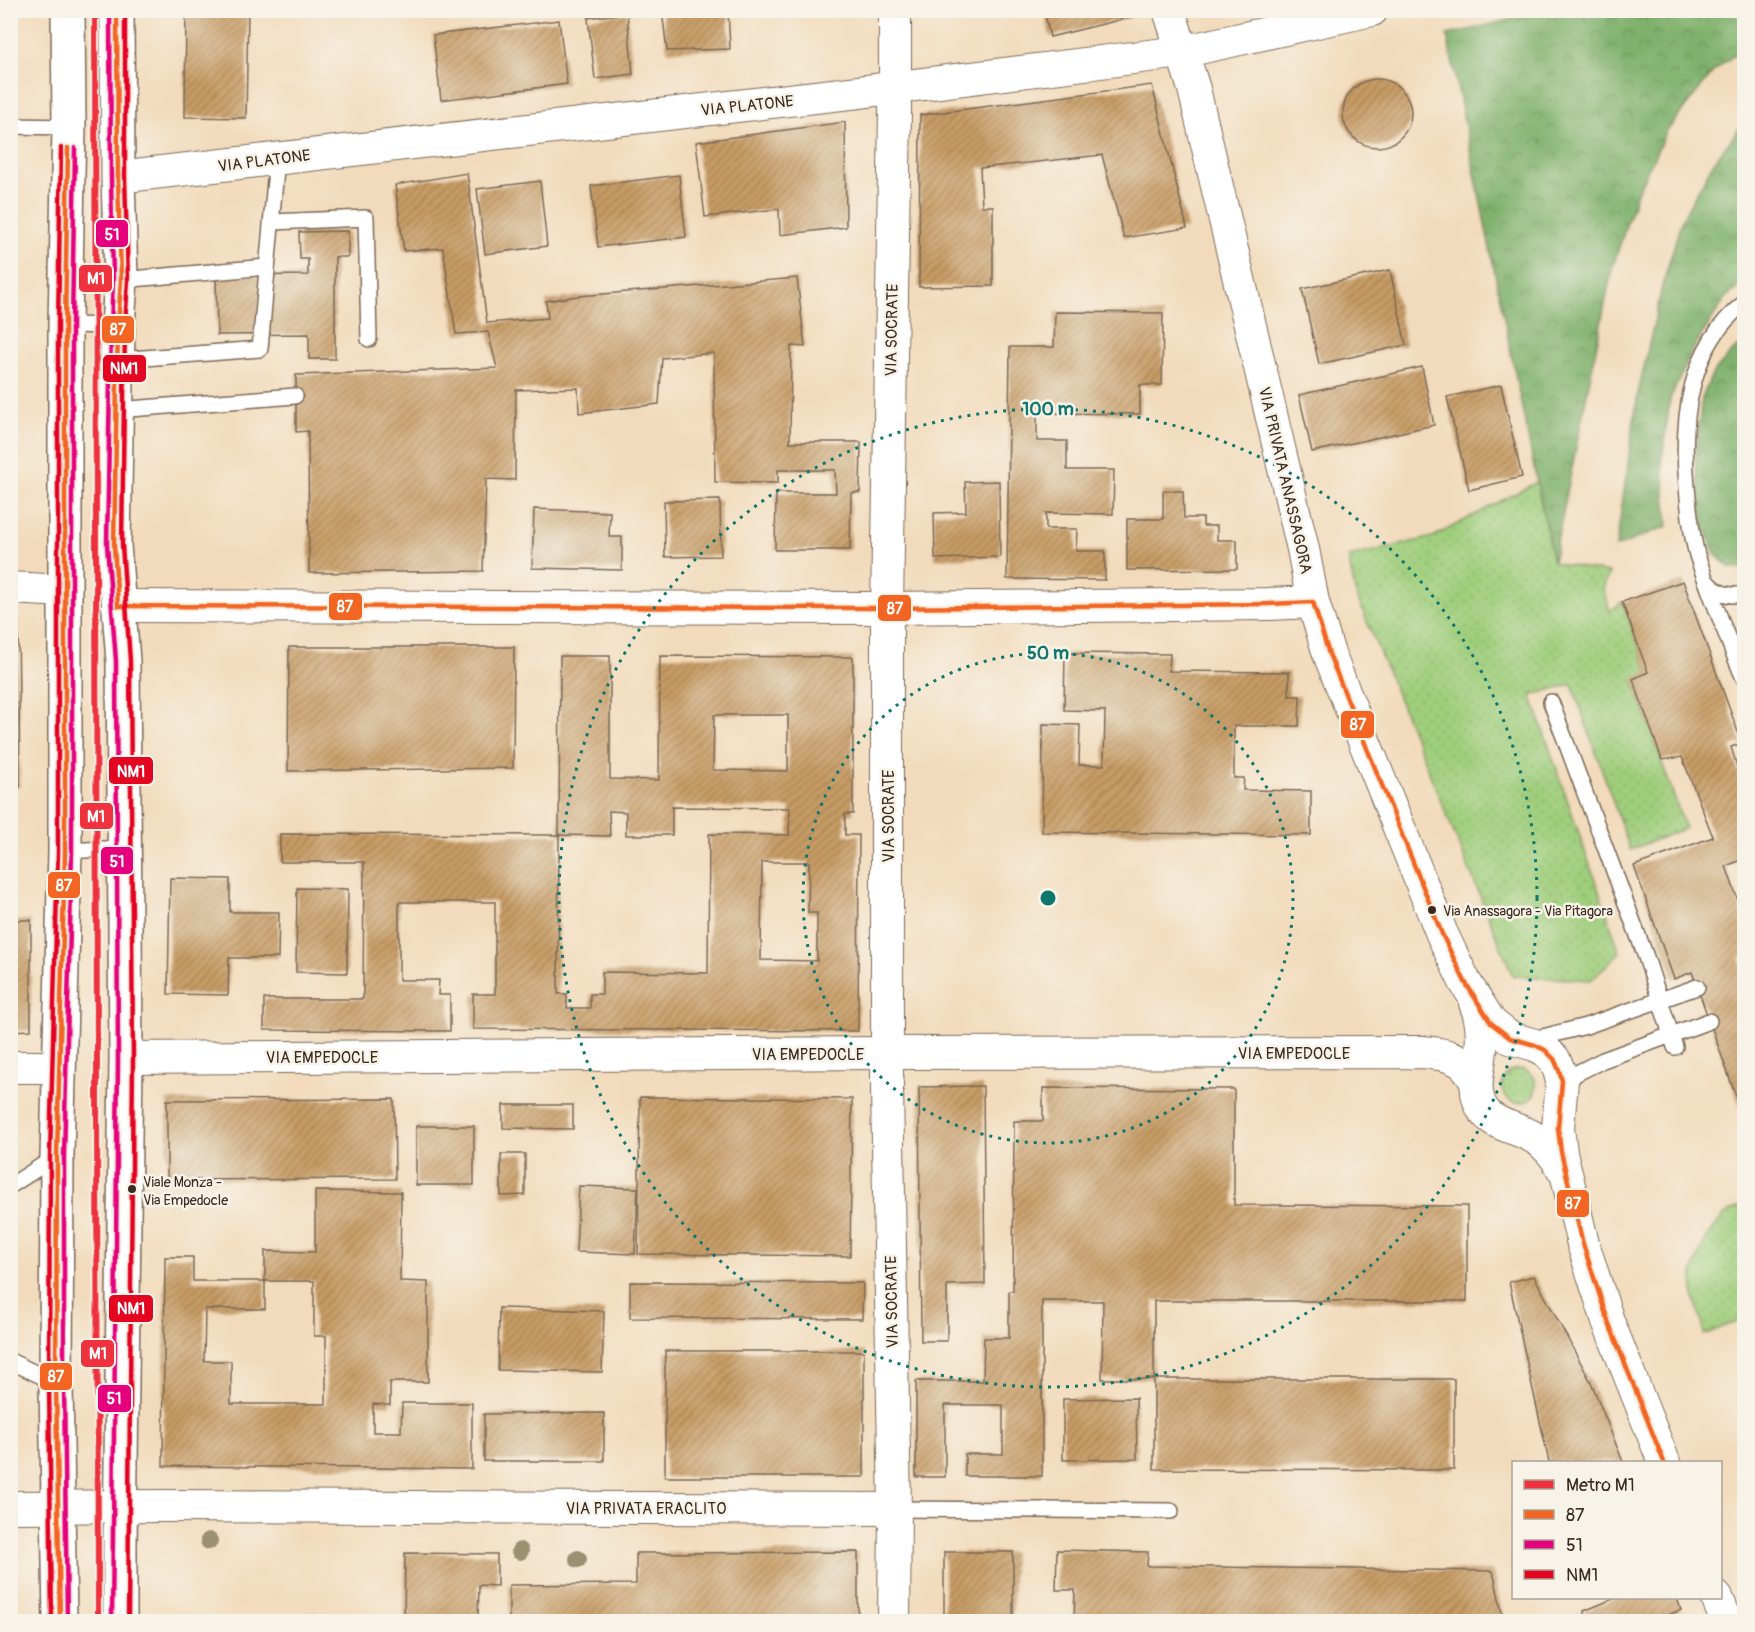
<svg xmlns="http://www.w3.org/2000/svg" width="1755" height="1632" viewBox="0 0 1755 1632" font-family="Pangolin,sans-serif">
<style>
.grass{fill:url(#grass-dots);stroke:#6d7c4d;stroke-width:1.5}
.forest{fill:url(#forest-crowns);stroke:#5d6e45;stroke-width:1.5}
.building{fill:url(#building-hatch);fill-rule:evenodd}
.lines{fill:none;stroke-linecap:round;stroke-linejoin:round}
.service-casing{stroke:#7b6855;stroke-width:18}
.minor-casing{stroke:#7b6855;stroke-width:34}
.primary-casing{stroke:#7b6855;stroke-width:36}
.service{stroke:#fff;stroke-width:15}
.minor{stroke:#fff;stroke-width:32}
.primary{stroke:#fff;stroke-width:33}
.bus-1-casing{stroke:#f7f3e8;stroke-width:9}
.bus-2-casing{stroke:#f7f3e8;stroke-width:9}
.bus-3-casing{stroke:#f7f3e8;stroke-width:9}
.bus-1{stroke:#f26522;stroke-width:4.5}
.bus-2{stroke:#e5007d;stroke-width:4.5}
.bus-3{stroke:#e40520;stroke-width:4.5}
.metro-1-casing{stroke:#f7f3e8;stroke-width:10}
.metro-1{stroke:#ee333e;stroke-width:6}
.tree{fill:#9b9072}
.ring{fill:none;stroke:#0f766e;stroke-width:3;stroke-dasharray:3 6}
.bus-dot{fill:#3b2a1e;stroke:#f7f3e8;stroke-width:2}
.labels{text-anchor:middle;stroke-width:5;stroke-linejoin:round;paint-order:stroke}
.bus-label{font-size:14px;fill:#3b2a1e;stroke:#f7f3e8;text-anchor:start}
.street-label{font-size:16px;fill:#3b2a1e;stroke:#f7f3e8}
.centre{fill:#0f766e;stroke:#f7f3e8;stroke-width:3}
.ring-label{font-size:18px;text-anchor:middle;font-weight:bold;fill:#0f766e;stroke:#f7f3e8;stroke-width:5;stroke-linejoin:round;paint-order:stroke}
.line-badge{stroke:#f7f3e8;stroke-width:2}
.badge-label{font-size:16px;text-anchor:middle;font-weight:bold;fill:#fff}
</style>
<defs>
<pattern id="grass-dots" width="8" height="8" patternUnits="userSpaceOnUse" patternTransform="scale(1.5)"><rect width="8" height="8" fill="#9fce7c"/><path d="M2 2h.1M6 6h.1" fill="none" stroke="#8ab16b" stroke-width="1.8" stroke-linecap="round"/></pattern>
<pattern id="forest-crowns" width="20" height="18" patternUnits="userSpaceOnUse" patternTransform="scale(1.5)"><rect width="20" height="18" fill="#7fb16c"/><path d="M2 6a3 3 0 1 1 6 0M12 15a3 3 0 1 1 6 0" fill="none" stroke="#699058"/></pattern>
<pattern id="building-hatch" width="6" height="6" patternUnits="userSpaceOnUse" patternTransform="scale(1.5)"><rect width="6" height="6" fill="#c79c65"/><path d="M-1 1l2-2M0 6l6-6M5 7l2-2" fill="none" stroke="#a37f53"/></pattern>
</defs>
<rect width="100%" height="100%" fill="#f7f3e8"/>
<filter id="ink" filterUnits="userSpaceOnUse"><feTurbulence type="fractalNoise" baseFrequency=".0167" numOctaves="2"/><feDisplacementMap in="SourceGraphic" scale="12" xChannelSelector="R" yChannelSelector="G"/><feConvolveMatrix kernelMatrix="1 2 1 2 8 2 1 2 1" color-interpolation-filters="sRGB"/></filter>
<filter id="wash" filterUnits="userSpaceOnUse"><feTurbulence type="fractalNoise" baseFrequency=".008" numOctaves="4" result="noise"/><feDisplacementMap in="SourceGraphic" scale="24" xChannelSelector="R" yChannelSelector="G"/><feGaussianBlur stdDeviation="1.35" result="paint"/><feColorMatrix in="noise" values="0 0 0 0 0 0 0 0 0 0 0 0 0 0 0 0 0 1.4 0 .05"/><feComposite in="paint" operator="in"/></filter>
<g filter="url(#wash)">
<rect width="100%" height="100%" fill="#f2dbbc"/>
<!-- grass -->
<g class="grass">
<polygon points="1537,482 1553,562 1609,573 1603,589 1610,611 1622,602 1648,672 1633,680 1685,828 1630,850 1572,684 1531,695 1620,952 1591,980 1513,976 1356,595 1348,557 1433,537"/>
<circle cx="1519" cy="1086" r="17"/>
<polygon points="1744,1203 1744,1318 1704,1335 1703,1326 1694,1297 1693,1272 1705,1240 1723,1216"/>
</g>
<!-- forest -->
<g class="forest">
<polygon points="1549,10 1744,11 1744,47 1712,73 1666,132 1636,195 1612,269 1553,562 1447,35"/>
<polygon points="1744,122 1744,284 1726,297 1694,347 1670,399 1662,459 1668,526 1616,547 1638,393 1662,287 1682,219 1712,165"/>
<polygon points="1744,344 1744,569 1729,567 1715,554 1704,525 1695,462 1702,397 1713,373 1736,348"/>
</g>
<g id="blocks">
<!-- building -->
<g class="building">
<rect x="10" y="10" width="6" height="54"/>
<polygon points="186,10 248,10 246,118 185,117"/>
<polygon points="662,10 728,10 730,49 667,51"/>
<polygon points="1044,10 1139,10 1140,15 1050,37"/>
<polygon points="627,13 633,74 595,79 588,18"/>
<polygon points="559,20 567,84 441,100 433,35"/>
<circle cx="1377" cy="113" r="34"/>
<polygon points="1152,85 1187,228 1124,238 1102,155 980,168 982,206 993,206 993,286 919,287 920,115"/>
<polygon points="845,122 846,227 780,235 779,209 705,217 696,142"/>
<polygon points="467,173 487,323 548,318 546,301 578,296 797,278 805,347 791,346 790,442 861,442 860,492 851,493 850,550 775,550 776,493 836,493 835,470 778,470 778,483 715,482 714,353 662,358 659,404 579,413 578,388 516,390 515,480 486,479 483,571 309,573 308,431 296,432 296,375 497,368 488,332 456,334 443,248 404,251 395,185"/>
<polygon points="679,175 686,237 598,247 591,186"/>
<polygon points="540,181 547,246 485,254 477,189"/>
<polygon points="348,231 348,257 335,257 335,359 309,359 309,334 217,335 216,276 308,275 308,259 300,259 299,232"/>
<polygon points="1390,270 1406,345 1319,364 1302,289"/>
<polygon points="1055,312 1163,313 1162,385 1140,385 1140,414 1037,413 1037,441 1067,441 1067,470 1114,470 1113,514 1046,513 1046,529 1077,529 1076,551 1105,551 1105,580 1007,579 1010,347 1054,347"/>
<polygon points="1422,367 1434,425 1312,452 1299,395"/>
<polygon points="1501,385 1522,477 1469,490 1447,397"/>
<polygon points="999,481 1000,557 935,559 934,513 966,512 965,482"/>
<polygon points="1163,491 1183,491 1184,518 1203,518 1203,526 1217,526 1217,540 1237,540 1237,569 1127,570 1127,519 1163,519"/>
<polygon points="720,500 721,556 665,557 664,501"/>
<polygon points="534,509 610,512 609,537 622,537 622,570 532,568"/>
<polygon points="1683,581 1742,743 1731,747 1744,789 1744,859 1726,866 1744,918 1744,956 1740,958 1744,970 1744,1119 1692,972 1674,979 1634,866 1713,837 1682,757 1662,760 1633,679 1648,672 1622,602"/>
<polygon points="10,619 18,620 20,787 10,788"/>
<polygon points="289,647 514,647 513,768 288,771"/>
<polygon points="1065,653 1170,654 1169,671 1289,672 1289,696 1300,696 1299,726 1234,726 1234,778 1244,778 1243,790 1311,791 1311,835 1042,832 1043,724 1080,725 1079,765 1104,765 1105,711 1064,710"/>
<path d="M560 656H610V779L659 780 660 656 853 657V814H845V835H859L858 1031 473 1029V994H495V902H399V980H439L438 995H450V1031L264 1030V999H363L364 862H280V834L559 835ZM714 715H788V771L713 770ZM672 807 790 808 789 835 709 834 708 973 602 972V994H590V1008H567V994H558L559 835 610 836 609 811 626 812V835H672ZM762 862H809L808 913H817V961L761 960Z"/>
<polygon points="170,878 230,879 230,912 279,912 278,958 229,958 228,995 168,994"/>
<polygon points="297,888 348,889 347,973 296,972"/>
<polygon points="10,920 31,920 31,1030 10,1031"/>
<polygon points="983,1086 985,1284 947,1285 947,1341 921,1341 919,1087"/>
<polygon points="1043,1088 1234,1089 1234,1205 1467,1206 1467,1301 1154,1301 1154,1379 1454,1379 1454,1470 1154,1469 1154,1379 1102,1379 1103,1301 1042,1301 1042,1476 965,1476 965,1454 1003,1454 1003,1405 945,1405 945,1477 916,1477 916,1381 983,1381 984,1338 1009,1338 1009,1291 1013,1291 1014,1121 1043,1121"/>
<polygon points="640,1097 852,1099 850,1256 638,1254"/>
<polygon points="394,1099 395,1179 167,1180 167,1100"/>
<polygon points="503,1105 573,1105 573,1129 503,1128"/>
<rect x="416" y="1126" width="58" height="59"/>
<polygon points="501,1154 525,1154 525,1195 501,1196"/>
<polygon points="579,1186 638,1188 635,1254 576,1252"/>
<polygon points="315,1191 401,1192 400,1281 428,1282 428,1382 390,1382 390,1405 373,1404 373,1432 401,1432 402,1403 472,1403 472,1469 163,1466 165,1257 193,1257 193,1281 265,1281 265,1309 205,1309 204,1361 231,1361 231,1404 326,1404 326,1336 314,1336 314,1281 265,1281 265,1251 315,1252"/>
<polygon points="1534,1276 1591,1382 1623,1462 1549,1462 1509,1282"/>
<polygon points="630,1282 863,1283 862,1319 630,1318"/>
<polygon points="499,1308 604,1311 602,1372 498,1370"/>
<rect x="665" y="1351" width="199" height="126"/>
<polygon points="1136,1398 1137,1459 1063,1460 1063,1399"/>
<polygon points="604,1413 604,1461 484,1461 484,1414"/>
<polygon points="1057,1550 1148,1552 1147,1566 1493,1571 1504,1622 1074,1622 1075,1590 1056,1590"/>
<polygon points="858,1552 858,1622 509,1622 509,1585 636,1584 636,1553"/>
<rect x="944" y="1552" width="69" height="70"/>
<polygon points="405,1553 497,1554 497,1586 479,1585 478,1622 404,1622"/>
<polygon points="1615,1598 1677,1598 1681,1610 1649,1622 1587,1622 1584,1611"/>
</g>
</g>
</g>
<g filter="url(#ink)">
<use href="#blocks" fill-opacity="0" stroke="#7b6855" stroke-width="1.5"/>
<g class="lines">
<!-- service casing -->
<g class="service-casing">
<g id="service">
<polyline points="10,126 69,127"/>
<polyline points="272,222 366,218 369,339"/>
<polyline points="121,280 267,267"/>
<path d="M1744 303C1688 348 1681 420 1687 487 1689 510 1691 533 1697 555 1702 571 1708 586 1714 602 1724 628 1733 654 1744 678"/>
<polyline points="65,325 118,326"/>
<polyline points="118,360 260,349 277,158"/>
<polyline points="117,410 295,396"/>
<path d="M1707 582C1718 594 1729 597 1744 594"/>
<polyline points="1551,702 1646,957 1675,1047"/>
<polyline points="65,851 124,848"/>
<polyline points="1531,1040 1586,1026 1697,987"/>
<polyline points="1564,1088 1575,1074 1603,1060 1709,1021"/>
<polyline points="10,1186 57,1156"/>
<polyline points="10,1361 56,1383"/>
<polyline points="895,1509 1171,1511"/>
</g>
</g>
<!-- minor casing -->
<g class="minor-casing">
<g id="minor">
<polyline points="1169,10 1194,89 1303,549 1313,602 1329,654 1442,934 1465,982 1491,1023 1510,1038 1535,1045 1545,1050 1554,1059 1559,1070 1562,1081 1558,1128 1561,1152 1583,1244 1608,1321 1664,1462"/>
<polyline points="118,177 859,92 1181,52 1372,10"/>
<polyline points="10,588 65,591"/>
<polyline points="118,606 887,608 1269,604 1313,602"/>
<path d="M1475 1003C1481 1017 1483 1033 1481 1049 1480 1069 1471 1088 1482 1108 1493 1126 1516 1127 1533 1137 1547 1144 1557 1158 1564 1171"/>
<path d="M126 1058 888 1053 1423 1052C1448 1054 1467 1058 1476 1083"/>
<polyline points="10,1067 59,1067"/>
<polyline points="10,1507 166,1506 895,1509"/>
<polyline points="1717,1598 1727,1622"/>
<polyline points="894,1622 895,1509 887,1090 887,608 895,110 895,10"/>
</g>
</g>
<!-- primary casing -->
<g class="primary-casing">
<g id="primary">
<polyline points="117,10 118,177 121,280 118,326 114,545 123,661 126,1058 120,1546 120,1622"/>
<polyline points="60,1622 56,1383 57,1156 65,851 65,325 69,127 68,10"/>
</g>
</g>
<!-- service -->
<use href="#service" class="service"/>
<!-- minor -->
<use href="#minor" class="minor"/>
<!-- primary -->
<use href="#primary" class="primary"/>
<!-- bus-1 casing -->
<g class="bus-1-casing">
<g id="bus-1">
<polyline points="117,10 118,177 121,280 118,326 114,545 118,606 887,608 1269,604 1313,602 1329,654 1442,934 1465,982 1491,1023 1510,1038 1535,1045 1545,1050 1554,1059 1559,1070 1562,1081 1558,1128 1561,1152 1583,1244 1608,1321 1664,1462"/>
<polyline points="60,1622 56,1383 57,1156 65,851 65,325 68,148"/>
</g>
</g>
<!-- bus-2 casing -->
<g class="bus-2-casing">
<g id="bus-2">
<polyline points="110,10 111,177 113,280 111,326 107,545 116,661 118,1058 112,1622"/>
<polyline points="67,1622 64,1383 64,1156 72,851 72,325 75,148"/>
</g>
</g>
<!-- bus-3 casing -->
<g class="bus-3-casing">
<g id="bus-3">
<polyline points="125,10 125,177 128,280 125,326 122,545 130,661 133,1058 128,1622"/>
<polyline points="52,1622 49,1383 50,1156 58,851 58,325 61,148"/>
</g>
</g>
<!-- bus-1 -->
<use href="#bus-1" class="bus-1"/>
<!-- bus-2 -->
<use href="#bus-2" class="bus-2"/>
<!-- bus-3 -->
<use href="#bus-3" class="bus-3"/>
<!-- metro-1 casing -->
<g class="metro-1-casing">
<polyline id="metro-1" points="95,10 98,1622"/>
</g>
<!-- metro-1 -->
<use href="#metro-1" class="metro-1"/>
</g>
<!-- trees -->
<g class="tree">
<circle cx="209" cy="1541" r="9"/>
<circle cx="520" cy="1551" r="9"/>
<circle cx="578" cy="1559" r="9"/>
</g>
</g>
<!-- distance rings -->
<g class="ring">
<circle cx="1048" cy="898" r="245"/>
<circle cx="1048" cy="898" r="489"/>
</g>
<!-- markers -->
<g class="bus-dot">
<circle cx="1432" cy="910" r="5"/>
<circle cx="132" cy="1189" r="5"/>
</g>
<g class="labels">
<!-- bus labels -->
<g class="bus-label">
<text x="1443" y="916">Via Anassagora - Via Pitagora</text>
<text x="143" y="1187">Viale Monza -<tspan x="143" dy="18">Via Empedocle</tspan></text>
</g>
<!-- street labels -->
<g class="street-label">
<text transform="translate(747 105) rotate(-6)" y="6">VIA PLATONE</text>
<text transform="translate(264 160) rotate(-7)" y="6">VIA PLATONE</text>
<text transform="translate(891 330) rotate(-89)" y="6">VIA SOCRATE</text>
<text transform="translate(1286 480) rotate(77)" y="6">VIA PRIVATA ANASSAGORA</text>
<text transform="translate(888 816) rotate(-90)" y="6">VIA SOCRATE</text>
<text x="1294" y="1059">VIA EMPEDOCLE</text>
<text x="808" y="1060">VIA EMPEDOCLE</text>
<text x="322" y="1063">VIA EMPEDOCLE</text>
<text transform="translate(891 1302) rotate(-91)" y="6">VIA SOCRATE</text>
<text x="646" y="1514">VIA PRIVATA ERACLITO</text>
</g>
</g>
<circle cx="1048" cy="898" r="9" class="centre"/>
<g class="ring-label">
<text x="1048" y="415">100 m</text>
<text x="1048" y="659">50 m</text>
</g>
<g class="line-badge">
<rect x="95" y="219" width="34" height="29" rx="6" fill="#e5007d"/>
<rect x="78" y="264" width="35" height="29" rx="6" fill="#ee333e"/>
<rect x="101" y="315" width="34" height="29" rx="6" fill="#f26522"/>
<rect x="102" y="354" width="45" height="29" rx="6" fill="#e40520"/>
<rect x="328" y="592" width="35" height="29" rx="6" fill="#f26522"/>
<rect x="877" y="594" width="35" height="28" rx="6" fill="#f26522"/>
<rect x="1340" y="710" width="35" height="29" rx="6" fill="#f26522"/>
<rect x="108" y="756" width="46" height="29" rx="6" fill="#e40520"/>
<rect x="79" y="802" width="35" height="28" rx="6" fill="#ee333e"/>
<rect x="100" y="846" width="34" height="29" rx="6" fill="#e5007d"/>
<rect x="47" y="871" width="34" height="28" rx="6" fill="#f26522"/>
<rect x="1556" y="1189" width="34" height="29" rx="6" fill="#f26522"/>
<rect x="108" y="1294" width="46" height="29" rx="6" fill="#e40520"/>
<rect x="80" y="1339" width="35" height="29" rx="6" fill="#ee333e"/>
<rect x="39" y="1362" width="34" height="29" rx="6" fill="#f26522"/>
<rect x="97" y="1384" width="35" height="29" rx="6" fill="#e5007d"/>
</g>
<g class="badge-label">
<text x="112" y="240">51</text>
<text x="96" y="284">M1</text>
<text x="118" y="335">87</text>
<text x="124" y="374">NM1</text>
<text x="345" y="612">87</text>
<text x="895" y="614">87</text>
<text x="1358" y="730">87</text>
<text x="131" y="777">NM1</text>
<text x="96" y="822">M1</text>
<text x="117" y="867">51</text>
<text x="64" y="891">87</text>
<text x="1573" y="1209">87</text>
<text x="131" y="1314">NM1</text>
<text x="98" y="1359">M1</text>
<text x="56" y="1382">87</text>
<text x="114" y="1404">51</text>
</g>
<!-- margin -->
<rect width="1755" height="1632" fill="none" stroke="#f7f3e8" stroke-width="36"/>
<!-- legend -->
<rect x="1512" y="1461" width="210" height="138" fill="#f7f3e8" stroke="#aca397" stroke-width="1.5"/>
<rect x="1524" y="1480" width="30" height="9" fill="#ee333e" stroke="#aca397" stroke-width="1.5"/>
<text x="1566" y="1491" font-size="18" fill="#3b2a1e">Metro M1</text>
<rect x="1524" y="1510" width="30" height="9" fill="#f26522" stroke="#aca397" stroke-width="1.5"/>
<text x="1566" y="1521" font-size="18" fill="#3b2a1e">87</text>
<rect x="1524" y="1540" width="30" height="9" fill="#e5007d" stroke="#aca397" stroke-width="1.5"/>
<text x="1566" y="1551" font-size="18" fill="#3b2a1e">51</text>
<rect x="1524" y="1570" width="30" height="9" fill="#e40520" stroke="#aca397" stroke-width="1.5"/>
<text x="1566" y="1581" font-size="18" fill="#3b2a1e">NM1</text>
</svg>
